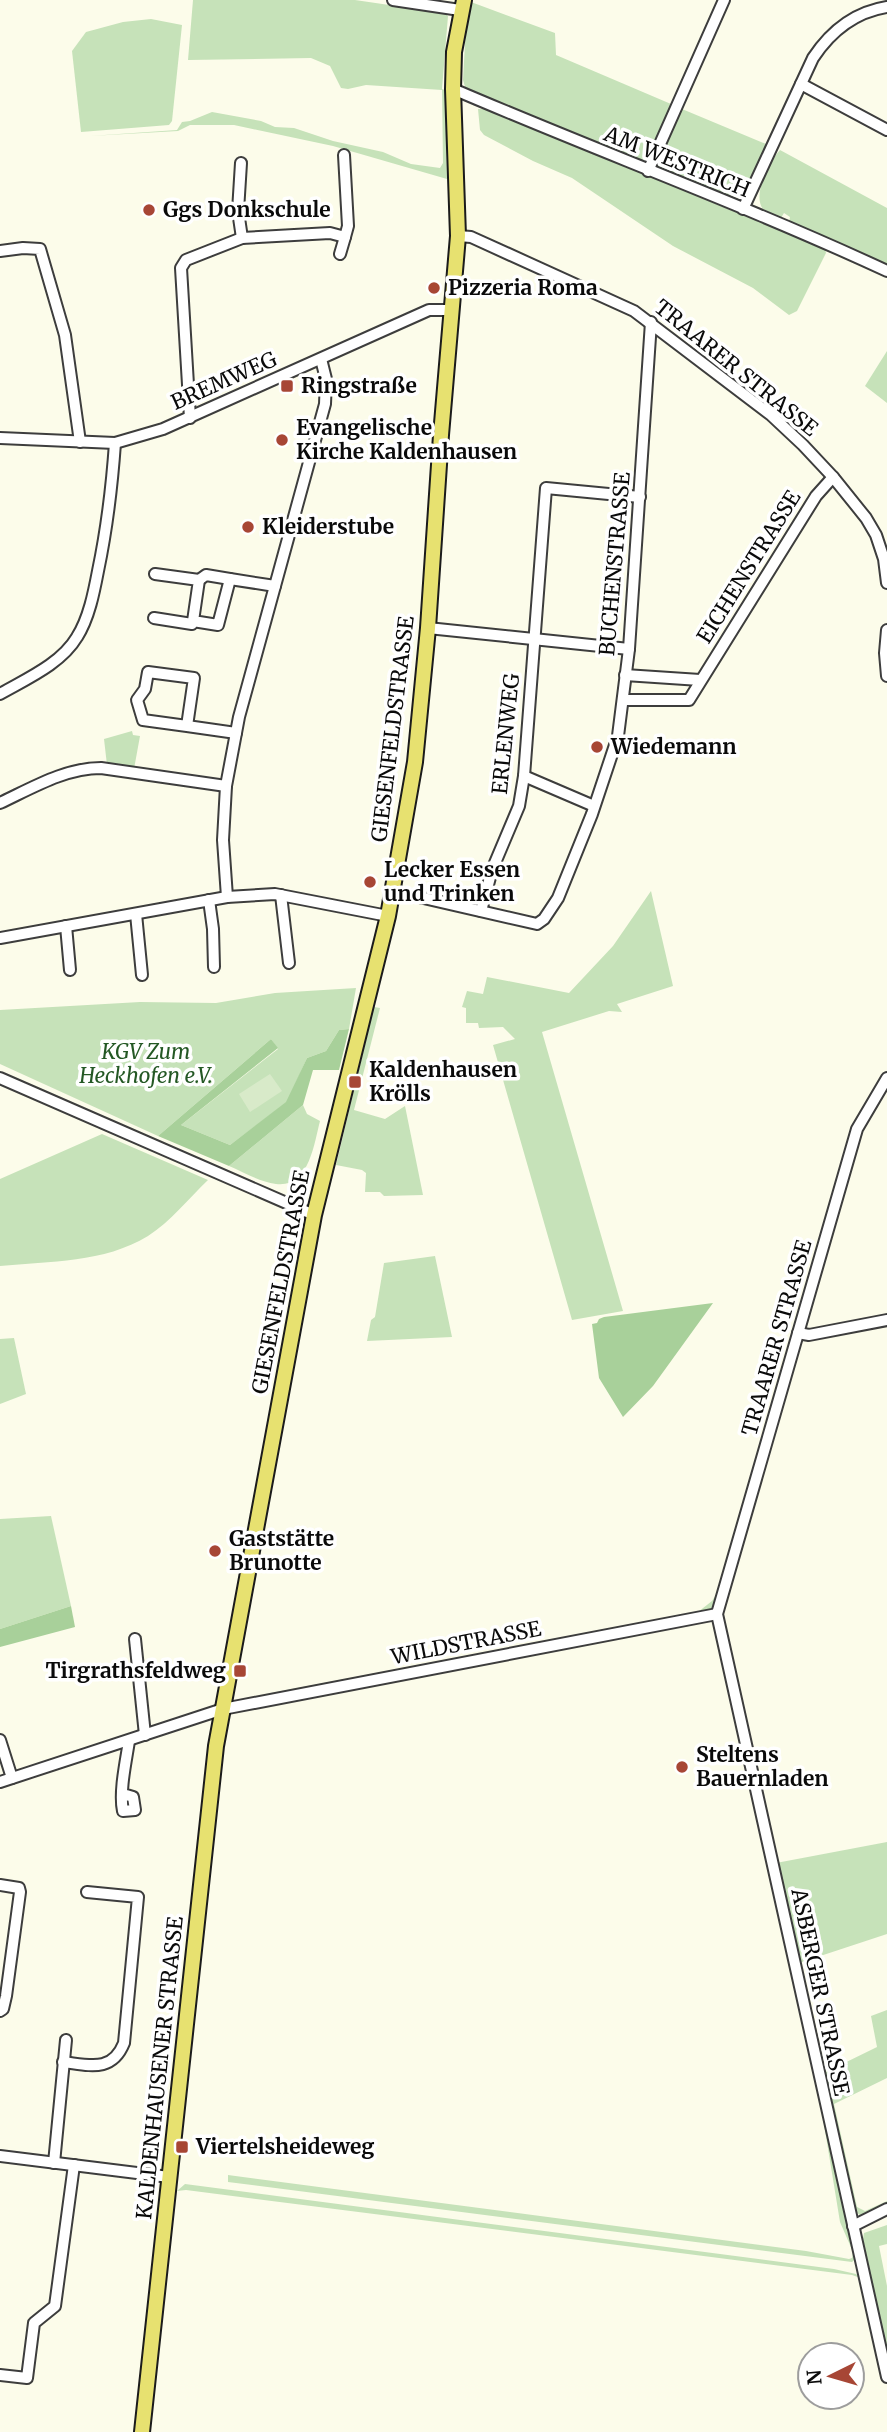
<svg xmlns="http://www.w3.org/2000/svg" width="887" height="2432" viewBox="0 0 887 2432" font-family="Merriweather,serif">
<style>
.green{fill:#c6e2b9}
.forest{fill:#a8d09a}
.pitch{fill:#d8eac9}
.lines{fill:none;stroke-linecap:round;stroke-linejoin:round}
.minor-casing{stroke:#3d3d3d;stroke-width:14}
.major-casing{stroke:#1b1b1b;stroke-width:18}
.minor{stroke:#fff;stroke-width:10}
.major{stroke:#e7e170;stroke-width:14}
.poi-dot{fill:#a74635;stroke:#fff;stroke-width:2.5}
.labels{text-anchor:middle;stroke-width:7;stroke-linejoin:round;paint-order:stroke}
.street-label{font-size:21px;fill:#0a0a0a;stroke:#fff}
.poi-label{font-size:21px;font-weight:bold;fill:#0a0a0a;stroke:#fff;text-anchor:start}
.park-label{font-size:21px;font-style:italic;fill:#245824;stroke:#fff}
</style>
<rect width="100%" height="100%" fill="#fcfcea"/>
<!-- green -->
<g class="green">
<polygon points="193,0 355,0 444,13 448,16 442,89 445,90 447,179 333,146 234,125 190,125 178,131 90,136 177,130 182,122 190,121 212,112 261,121 275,127 294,128 333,141 383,152 411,164 440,168 443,163 442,90 366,85 348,89 341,88 330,66 311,58 188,60"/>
<polygon points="471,2 555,33 556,55 671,104 646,163 470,91 465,87 463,80 466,25"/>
<polygon points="151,19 182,25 172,121 169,125 81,132 72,51 86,32 123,22"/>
<polygon points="478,109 486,109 825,249 826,253 797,311 789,315 753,288 673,246 572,178 533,161 484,135 480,130"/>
<path d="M682 109 766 144 746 189C742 193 742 194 736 195 722 198 672 173 656 166Z"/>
<path d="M780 150 887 208V264L789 222 790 217 784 213 781 218 763 209C752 195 769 162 780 150Z"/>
<polygon points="887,351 887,403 865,386"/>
<polygon points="132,731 133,735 140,736 134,769 107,765 104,739"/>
<polygon points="651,891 673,986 617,1004 622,1012 609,1011 542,1032 623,1311 572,1320 493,1045 515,1039 503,1027 479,1028 478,1023 466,1023 466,1008 462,1007 467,991 483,994 487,977 569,993 613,946"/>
<polygon points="356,988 349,1029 339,1030 326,1051 307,1058 287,1102 230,1145 181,1125 278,1049 271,1039 158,1136 0,1064 0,1010 140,1002 216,1003 275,993"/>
<polygon points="374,1007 380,1008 354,1110 385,1119 405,1106 423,1195 384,1196 380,1192 365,1192 366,1173 362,1170 336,1165"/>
<path d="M303 1105 307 1114 320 1121C314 1144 309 1188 276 1184 260 1182 243 1172 229 1166Z"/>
<path d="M102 1134 208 1180C189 1198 170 1222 148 1236 104 1263 50 1261 0 1266V1179Z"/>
<polygon points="435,1256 452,1337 367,1341 371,1320 375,1317 384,1263"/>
<polygon points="14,1338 26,1394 0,1404 0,1339"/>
<polygon points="51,1516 71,1606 0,1629 0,1519"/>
<polygon points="719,1590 711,1610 497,1652 245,1698 698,1612 712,1601"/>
<polygon points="887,1842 887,1934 799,1963 776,1863"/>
<polygon points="887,2010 887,2078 834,2104 857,2207 865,2211 887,2201 887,2206 861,2216 855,2211 824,2073 877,2047 871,2016"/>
<polygon points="821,2106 854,2244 855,2259 852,2262 228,2182 228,2175 806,2251 849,2259 852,2258 853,2252 840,2222"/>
<polygon points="185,2184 834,2269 856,2274 863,2279 852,2275 186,2190 177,2191"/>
<polygon points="887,2225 887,2244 879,2246 887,2286 887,2350 863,2239 864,2233"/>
</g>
<!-- forest -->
<g class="forest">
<polygon points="349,1029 339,1070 313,1070 303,1105 229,1166 158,1136 271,1039 278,1048 181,1125 230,1145 286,1102 307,1058 326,1051 339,1030"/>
<polygon points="713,1303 653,1386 623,1417 599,1378 592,1324 597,1323 599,1319 604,1317"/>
<polygon points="71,1606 75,1627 0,1647 0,1629"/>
</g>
<!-- pitch -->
<polygon class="pitch" points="270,1074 282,1091 250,1112 239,1094"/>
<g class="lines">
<!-- minor casing -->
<g class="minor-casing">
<g id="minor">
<polyline points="393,0 460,10"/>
<polyline points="801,84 887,130"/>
<path d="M453 89C597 151 745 205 887 271"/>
<polyline points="241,163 238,211 242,238"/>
<polyline points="648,171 724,0"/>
<path d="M743 209 813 58C831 31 855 12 887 7"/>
<polyline points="458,236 471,237 634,311 771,415 803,445 833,477 866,518 876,535 884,559 887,583"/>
<polyline points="0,251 23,248 40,249 65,335 80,442"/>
<polyline points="340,254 345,237"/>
<polyline points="190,418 181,268 186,260 242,238 330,233 345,237 348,226 344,155"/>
<polyline points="0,438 115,443 163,429 429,310 453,310"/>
<polyline points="155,574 199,580 193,621 218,625 230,579 275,586"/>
<polyline points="199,580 206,575 230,579"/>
<polyline points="154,618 192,624 193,621"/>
<polyline points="428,628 629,649"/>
<polyline points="887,630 885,653 887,676"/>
<polyline points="625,675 700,680"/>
<path d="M0 694C26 679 61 664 77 637 89 618 94 592 98 571 107 528 112 486 115 443"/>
<polyline points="624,700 689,700 816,496 833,477"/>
<polyline points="187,726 143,720 137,700 145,689 148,672 194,678 187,726 236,733"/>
<polyline points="524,776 594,806"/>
<path d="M0 803C32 788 65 768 101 768L226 786"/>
<polyline points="393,891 537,924 544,919 558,898 592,814 618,736 629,649 651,322"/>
<polyline points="281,895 289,963"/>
<polyline points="227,897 223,840 226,786 239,717 325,404 326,379 321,359"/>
<polyline points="209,900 213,929 214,967"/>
<polyline points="481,911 492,870 519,806 524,776 546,488 640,497"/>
<polyline points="136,914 142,975"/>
<polyline points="66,926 70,970"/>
<polyline points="0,938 227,897 275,894 388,916"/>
<polyline points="0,1078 314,1215"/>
<polyline points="887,1078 857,1129 717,1614 887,2377"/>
<polyline points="798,1333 809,1335 887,1320"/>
<polyline points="135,1639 145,1735"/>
<polyline points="0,1740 12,1778"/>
<polyline points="0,1782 223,1709 717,1614"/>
<path d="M123 1794 133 1797 135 1810 123 1811C119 1792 126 1761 129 1741"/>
<polyline points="0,1885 19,1888 20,1892 6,1996 3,2009 0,2011"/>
<path d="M63 2062C89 2065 112 2073 124 2043L138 1897 87 1892"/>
<polyline points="0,2156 169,2177"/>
<polyline points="54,2163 66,2040"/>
<polyline points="853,2226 887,2209"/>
<polyline points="0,2375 27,2378 34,2323 55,2306 74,2165"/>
</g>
</g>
<!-- major casing -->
<g class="major-casing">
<polyline id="major" points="142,2432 216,1746 314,1215 388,916 415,762 428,628 441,435 458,236 453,89 454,52 464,0"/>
</g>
<!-- minor -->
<use href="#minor" class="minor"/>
<!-- major -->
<use href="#major" class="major"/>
</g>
<!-- markers -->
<g class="poi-dot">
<circle cx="149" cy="210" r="7"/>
<circle cx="434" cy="288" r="7"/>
<rect x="280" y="379" width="14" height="14" rx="3.5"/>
<circle cx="282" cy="440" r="7"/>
<circle cx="248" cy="527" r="7"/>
<circle cx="597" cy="747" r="7"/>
<circle cx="370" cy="882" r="7"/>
<rect x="348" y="1075" width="14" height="14" rx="3.5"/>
<circle cx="215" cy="1551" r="7"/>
<rect x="233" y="1664" width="14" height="14" rx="3.5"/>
<circle cx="682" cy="1767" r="7"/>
<rect x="175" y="2140" width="14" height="14" rx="3.5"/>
</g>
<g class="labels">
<!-- street labels -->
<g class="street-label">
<text transform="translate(677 162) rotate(22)" y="7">AM WESTRICH</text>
<text transform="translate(736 368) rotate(39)" y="7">TRAARER STRASSE</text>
<text transform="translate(224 381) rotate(-24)" y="7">BREMWEG</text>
<text transform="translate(615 564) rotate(-85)" y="7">BUCHENSTRASSE</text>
<text transform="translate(749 567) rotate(-58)" y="7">EICHENSTRASSE</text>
<text transform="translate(393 729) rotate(-83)" y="7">GIESENFELDSTRASSE</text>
<text transform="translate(506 734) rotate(-84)" y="7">ERLENWEG</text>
<text transform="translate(281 1282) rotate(-79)" y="7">GIESENFELDSTRASSE</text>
<text transform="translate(777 1338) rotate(-74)" y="7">TRAARER STRASSE</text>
<text transform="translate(466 1643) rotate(-11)" y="7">WILDSTRASSE</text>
<text transform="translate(820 1992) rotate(78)" y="7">ASBERGER STRASSE</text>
<text transform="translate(160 2068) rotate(-84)" y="7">KALDENHAUSENER STRASSE</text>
</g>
<!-- poi labels -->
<g class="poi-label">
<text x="163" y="217">Ggs Donkschule</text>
<text x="448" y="295">Pizzeria Roma</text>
<text x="301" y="393">Ringstraße</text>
<text x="296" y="435">Evangelische<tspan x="296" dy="24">Kirche Kaldenhausen</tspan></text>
<text x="262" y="534">Kleiderstube</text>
<text x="611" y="754">Wiedemann</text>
<text x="384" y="877">Lecker Essen<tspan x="384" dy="24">und Trinken</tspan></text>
<text x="369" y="1077">Kaldenhausen<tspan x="369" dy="24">Krölls</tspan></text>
<text x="229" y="1546">Gaststätte<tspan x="229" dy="24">Brunotte</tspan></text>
<text x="226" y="1678" text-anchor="end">Tirgrathsfeldweg</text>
<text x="696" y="1762">Steltens<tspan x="696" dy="24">Bauernladen</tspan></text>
<text x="196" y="2154">Viertelsheideweg</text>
</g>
<!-- park labels -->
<g class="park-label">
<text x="146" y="1059">KGV Zum<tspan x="146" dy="24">Heckhofen e.V.</tspan></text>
</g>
</g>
<!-- north arrow -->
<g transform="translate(831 2376) rotate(265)"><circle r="33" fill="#ffffff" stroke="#9d9d9d" stroke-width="2"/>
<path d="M0-5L12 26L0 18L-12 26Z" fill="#a74635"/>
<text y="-10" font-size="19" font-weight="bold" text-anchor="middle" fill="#0a0a0a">N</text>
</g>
</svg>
